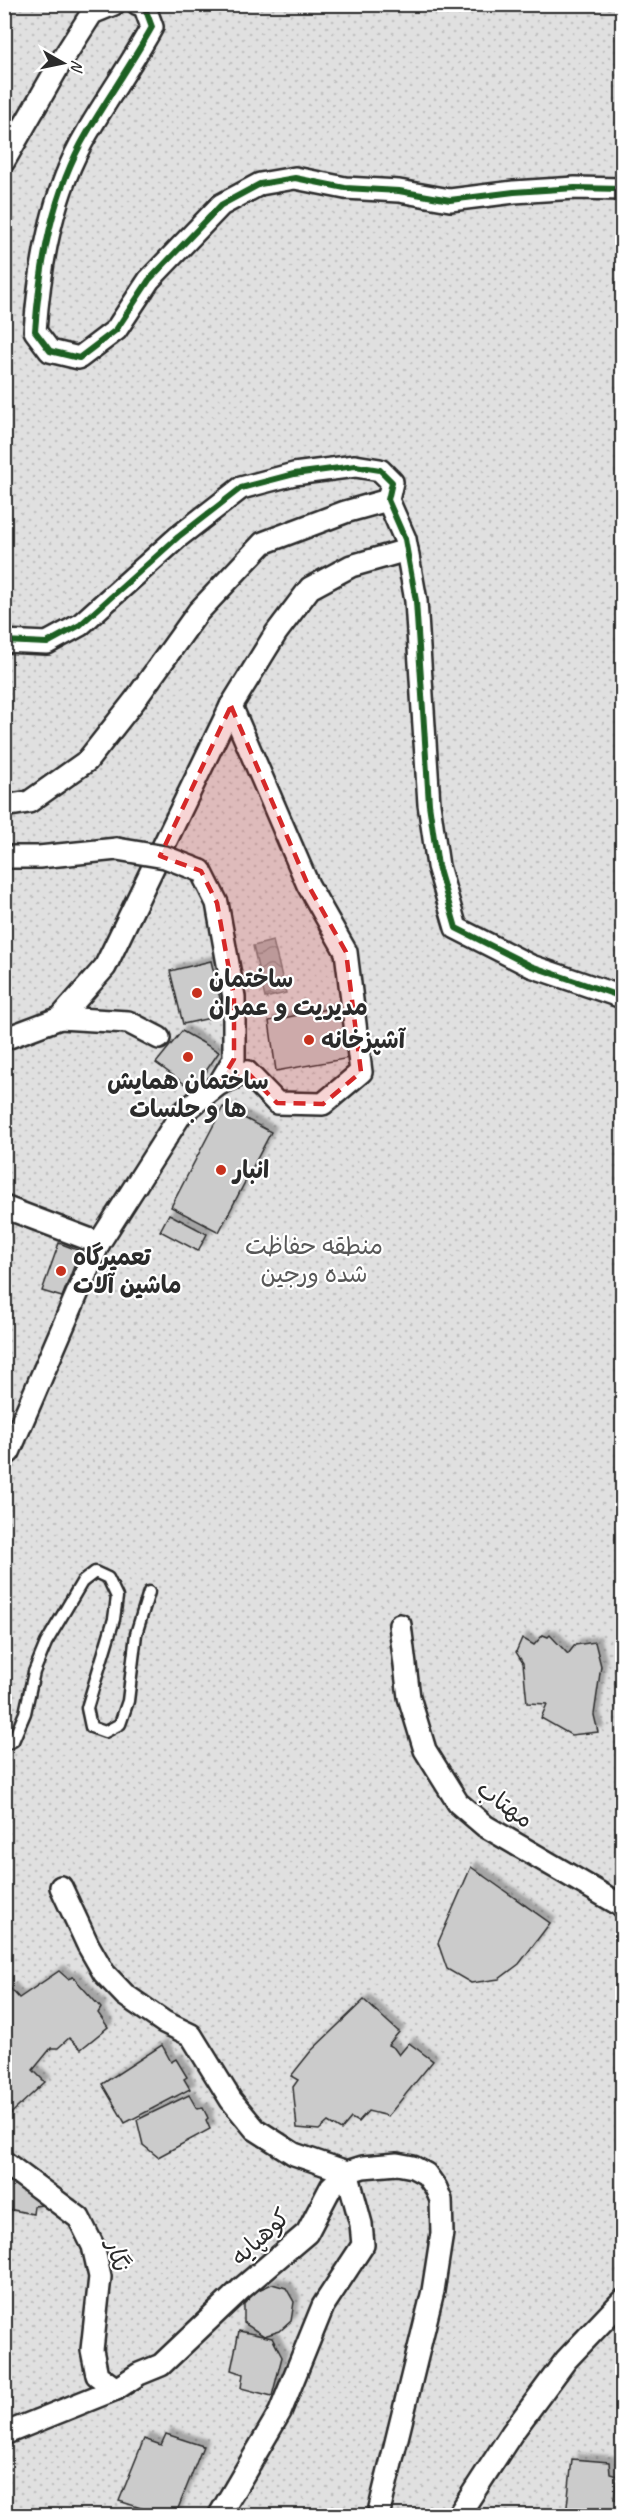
<svg xmlns="http://www.w3.org/2000/svg" width="627" height="2520" viewBox="0 0 627 2520" font-family="Caveat,'Playpen Sans Arabic',sans-serif">
<style>
.park{fill:url(#park-dots);stroke:#868686;stroke-width:1.5}
.water{fill:url(#water-waves);stroke:#7e7e7e;stroke-width:1.5}
.building{fill:#cbcbcb;stroke:#2b2b2b;stroke-width:1.5;filter:url(#shadow)}
.lines{fill:none;stroke-linecap:round;stroke-linejoin:round}
.service-casing{stroke:#2b2b2b;stroke-width:15}
.minor-casing{stroke:#2b2b2b;stroke-width:26}
.service{stroke:#fff;stroke-width:10}
.minor{stroke:#fff;stroke-width:21}
.minor-bridge-casing{stroke:#2b2b2b;stroke-width:26;stroke-linecap:butt}
.minor-bridge{stroke:#fff;stroke-width:21}
.cycleway-casing{stroke:#fff;stroke-width:10}
.cycleway{stroke:#1b5e20;stroke-width:6}
.marked{fill:#d62828;fill-opacity:0.2;stroke:#d62828;stroke-width:4.5;stroke-dasharray:12 8;stroke-linejoin:round}
.poi-dot{fill:#c8321e;stroke:#fff;stroke-width:2}
.labels{text-anchor:middle;stroke-width:4.5;stroke-linejoin:round;paint-order:stroke}
.poi-label{font-size:24px;font-weight:bold;fill:#2b2b2b;stroke:#fff;text-anchor:start}
.park-label{font-size:24px;fill:#585858;stroke:#fff}
.street-label{font-size:24px;fill:#2b2b2b;stroke:#fff}
</style>
<defs>
<pattern id="park-dots" width="8" height="8" patternUnits="userSpaceOnUse" patternTransform="scale(1.5)"><rect width="8" height="8" fill="#e0e0e0"/><path d="M2 2h.1M6 6h.1" fill="none" stroke="#c0c0c0" stroke-width="1.8" stroke-linecap="round"/></pattern>
<pattern id="water-waves" width="16" height="10" patternUnits="userSpaceOnUse" patternTransform="scale(1.5)"><rect width="16" height="10" fill="#b6b6b6"/><path d="M0 5q4-4 8 0t8 0" fill="none" stroke="#949494"/></pattern>
<filter id="shadow"><feDropShadow dx="5.5" dy="-5.5" stdDeviation="1.5" flood-color="#0004"/></filter>
</defs>
<rect width="100%" height="100%" fill="#fff"/>
<filter id="ink" filterUnits="userSpaceOnUse"><feTurbulence type="fractalNoise" baseFrequency=".0167" numOctaves="2"/><feDisplacementMap in="SourceGraphic" scale="12" xChannelSelector="R" yChannelSelector="G"/><feConvolveMatrix kernelMatrix="1 2 1 2 8 2 1 2 1" color-interpolation-filters="sRGB"/></filter>
<g filter="url(#ink)">
<!-- park -->
<rect class="park" x="5" y="5" width="617" height="2510"/>
<!-- water -->
<polygon class="water" points="273,941 286,993 265,998 253,946"/>
<!-- building -->
<g class="building">
<polygon points="211,961 224,1015 183,1024 170,971"/>
<polygon points="342,1006 350,1058 276,1071 269,1021"/>
<polygon points="182,1031 219,1052 193,1090 156,1063"/>
<polygon points="223,1107 271,1132 219,1232 171,1207"/>
<polygon points="169,1214 207,1234 198,1251 160,1231"/>
<polygon points="59,1243 80,1251 62,1297 42,1291"/>
<polygon points="543,1635 548,1637 550,1635 568,1654 575,1645 595,1642 601,1666 594,1715 598,1732 571,1735 541,1718 547,1704 527,1703 523,1663 516,1652 522,1638 534,1645"/>
<polygon points="471,1867 550,1923 519,1964 499,1979 471,1983 447,1969 438,1943"/>
<polygon points="59,1971 68,1979 73,1977 101,2008 98,2013 108,2027 81,2049 69,2038 58,2048 51,2048 33,2070 45,2082 4,2120 4,1994 10,1988 19,1998"/>
<polygon points="364,2000 399,2032 388,2045 394,2048 399,2055 409,2043 433,2061 388,2116 368,2111 358,2122 351,2118 341,2130 328,2122 319,2130 297,2128 293,2087 298,2080 291,2076 311,2051"/>
<polygon points="162,2045 171,2062 176,2059 187,2077 184,2079 190,2089 125,2123 102,2084"/>
<polygon points="189,2095 197,2109 203,2108 208,2118 206,2120 210,2129 158,2157 143,2145 137,2120"/>
<polygon points="4,2173 50,2201 43,2205 34,2206 33,2214 8,2209 4,2233"/>
<polygon points="272,2284 286,2288 294,2302 291,2321 280,2331 264,2336 244,2323 244,2304 256,2291"/>
<polygon points="239,2331 272,2338 282,2357 272,2396 241,2388 243,2374 231,2370"/>
<polygon points="166,2434 203,2446 175,2516 166,2516 119,2501 144,2439 161,2445"/>
<polygon points="572,2459 609,2462 610,2474 617,2476 614,2499 622,2500 622,2516 566,2516"/>
</g>
<g class="lines">
<!-- service casing -->
<g class="service-casing">
<polyline id="service" points="4,1745 13,1741 25,1713 34,1672 46,1643 82,1582 95,1572 108,1578 117,1597 114,1619 87,1708 91,1727 105,1732 120,1724 128,1701 136,1634 149,1592"/>
</g>
<!-- minor casing -->
<g class="minor-casing">
<g id="minor">
<path d="M138 4 144 5 152 27C132 63 108 97 87 133 52 192 40 263 35 331L50 351 79 358 116 330 149 280 221 205 260 184 295 178 345 188 399 191 450 200 514 192 575 188 622 189"/>
<polyline points="4,161 62,60 92,13 114,4"/>
<polyline points="4,641 47,643 80,625 178,537 241,488 294,474 355,466 380,470 392,482 388,500 405,539 416,601 429,804 438,866 456,928 531,966 622,997"/>
<polyline points="4,806 29,802 87,761 135,700 198,612 263,543 345,512 388,500"/>
<polyline points="4,857 39,857 117,849"/>
<polyline points="201,871 217,903 234,997 234,1059 219,1084"/>
<polyline points="60,1018 128,1022 159,1038"/>
<polyline points="4,1039 60,1018 105,967 231,706 276,633 310,588 351,566 407,550"/>
<polyline points="4,1207 99,1243"/>
<polyline points="4,1456 9,1452 99,1243 181,1114 219,1084 247,1072 277,1103 323,1104 361,1072 346,952 308,885 231,706"/>
<polyline points="400,1625 409,1697 425,1750 458,1803 485,1826 622,1906"/>
<polyline points="61,1887 88,1945 104,1973 125,1995 164,2022 191,2035 231,2100 255,2129 294,2154 347,2172 361,2224 363,2245 323,2306 280,2412 219,2516"/>
<polyline points="4,2162 79,2218 93,2246 100,2277 92,2350 97,2375 116,2389"/>
<polyline points="4,2434 116,2389 139,2374 161,2365 241,2289 307,2233 331,2187 347,2172 363,2167 397,2164 413,2167 426,2174 436,2188 441,2200 442,2233 433,2291 378,2516"/>
<polyline points="458,2516 512,2433 566,2360 622,2301"/>
</g>
</g>
<!-- service -->
<use href="#service" class="service"/>
<!-- minor -->
<use href="#minor" class="minor"/>
<!-- minor-bridge casing -->
<g class="minor-bridge-casing">
<polyline id="minor-bridge" points="117,849 165,857 201,871"/>
</g>
<!-- minor-bridge -->
<use href="#minor-bridge" class="minor-bridge"/>
<!-- cycleway casing -->
<g class="cycleway-casing">
<g id="cycleway">
<path d="M138 4 144 5 152 27C132 63 108 97 87 133 52 192 40 263 35 331L50 351 79 358 116 330 149 280 221 205 260 184 295 178 345 188 399 191 450 200 514 192 575 188 622 189"/>
<polyline points="4,641 47,643 80,625 178,537 241,488 294,474 355,466 380,470 392,482 388,500 405,539 416,601 429,804 438,866 456,928 531,966 622,997"/>
</g>
</g>
<!-- cycleway -->
<use href="#cycleway" class="cycleway"/>
</g>
</g>
<!-- marked area -->
<path class="marked" d="M231 706 308 885 346 952 361 1072 323 1104 277 1103 247 1072 219 1084 234 1059V997L217 903 201 871 160 856Z"/>
<!-- markers -->
<g class="poi-dot">
<circle cx="197" cy="993" r="6"/>
<circle cx="309" cy="1040" r="6"/>
<circle cx="188" cy="1057" r="6"/>
<circle cx="221" cy="1170" r="6"/>
<circle cx="61" cy="1271" r="6"/>
</g>
<g class="labels">
<!-- poi labels -->
<g class="poi-label">
<text x="209" y="987">ساختمان<tspan x="209" dy="28">مدیریت و عمران</tspan></text>
<text x="321" y="1048">آشپزخانه</text>
<text x="188" y="1089" text-anchor="middle">ساختمان همایش<tspan x="188" dy="28">ها و جلسات</tspan></text>
<text x="233" y="1178">انبار</text>
<text x="73" y="1265">تعمیرگاه<tspan x="73" dy="28">ماشین آلات</tspan></text>
</g>
<!-- park labels -->
<g class="park-label">
<text x="314" y="1254">منطقه حفاظت<tspan x="314" dy="28">شده ورجین</tspan></text>
</g>
<!-- street labels -->
<g class="street-label">
<text transform="translate(505 1804) rotate(36)" y="8">مهتاب</text>
<text transform="translate(260 2237) rotate(-43)" y="8">کوهپایه</text>
<text transform="translate(118 2256) rotate(78)" y="8">نگار</text>
</g>
</g>
<!-- margin -->
<rect width="627" height="2520" fill="none" stroke="#fff" stroke-width="24"/>
<rect x="12" y="12" width="603" height="2496" fill="none" stroke="#2b2b2b" stroke-width="2" filter="url(#ink)"/>
<!-- north arrow -->
<g transform="translate(63 63) rotate(99)" stroke="#ffffff" stroke-width="4.5" paint-order="stroke">
<path d="M0-4.5L10 22L0 15L-10 22Z" fill="#2b2b2b"/>
<text y="-9" font-size="16" font-weight="bold" text-anchor="middle" fill="#2b2b2b">N</text>
</g>
</svg>
